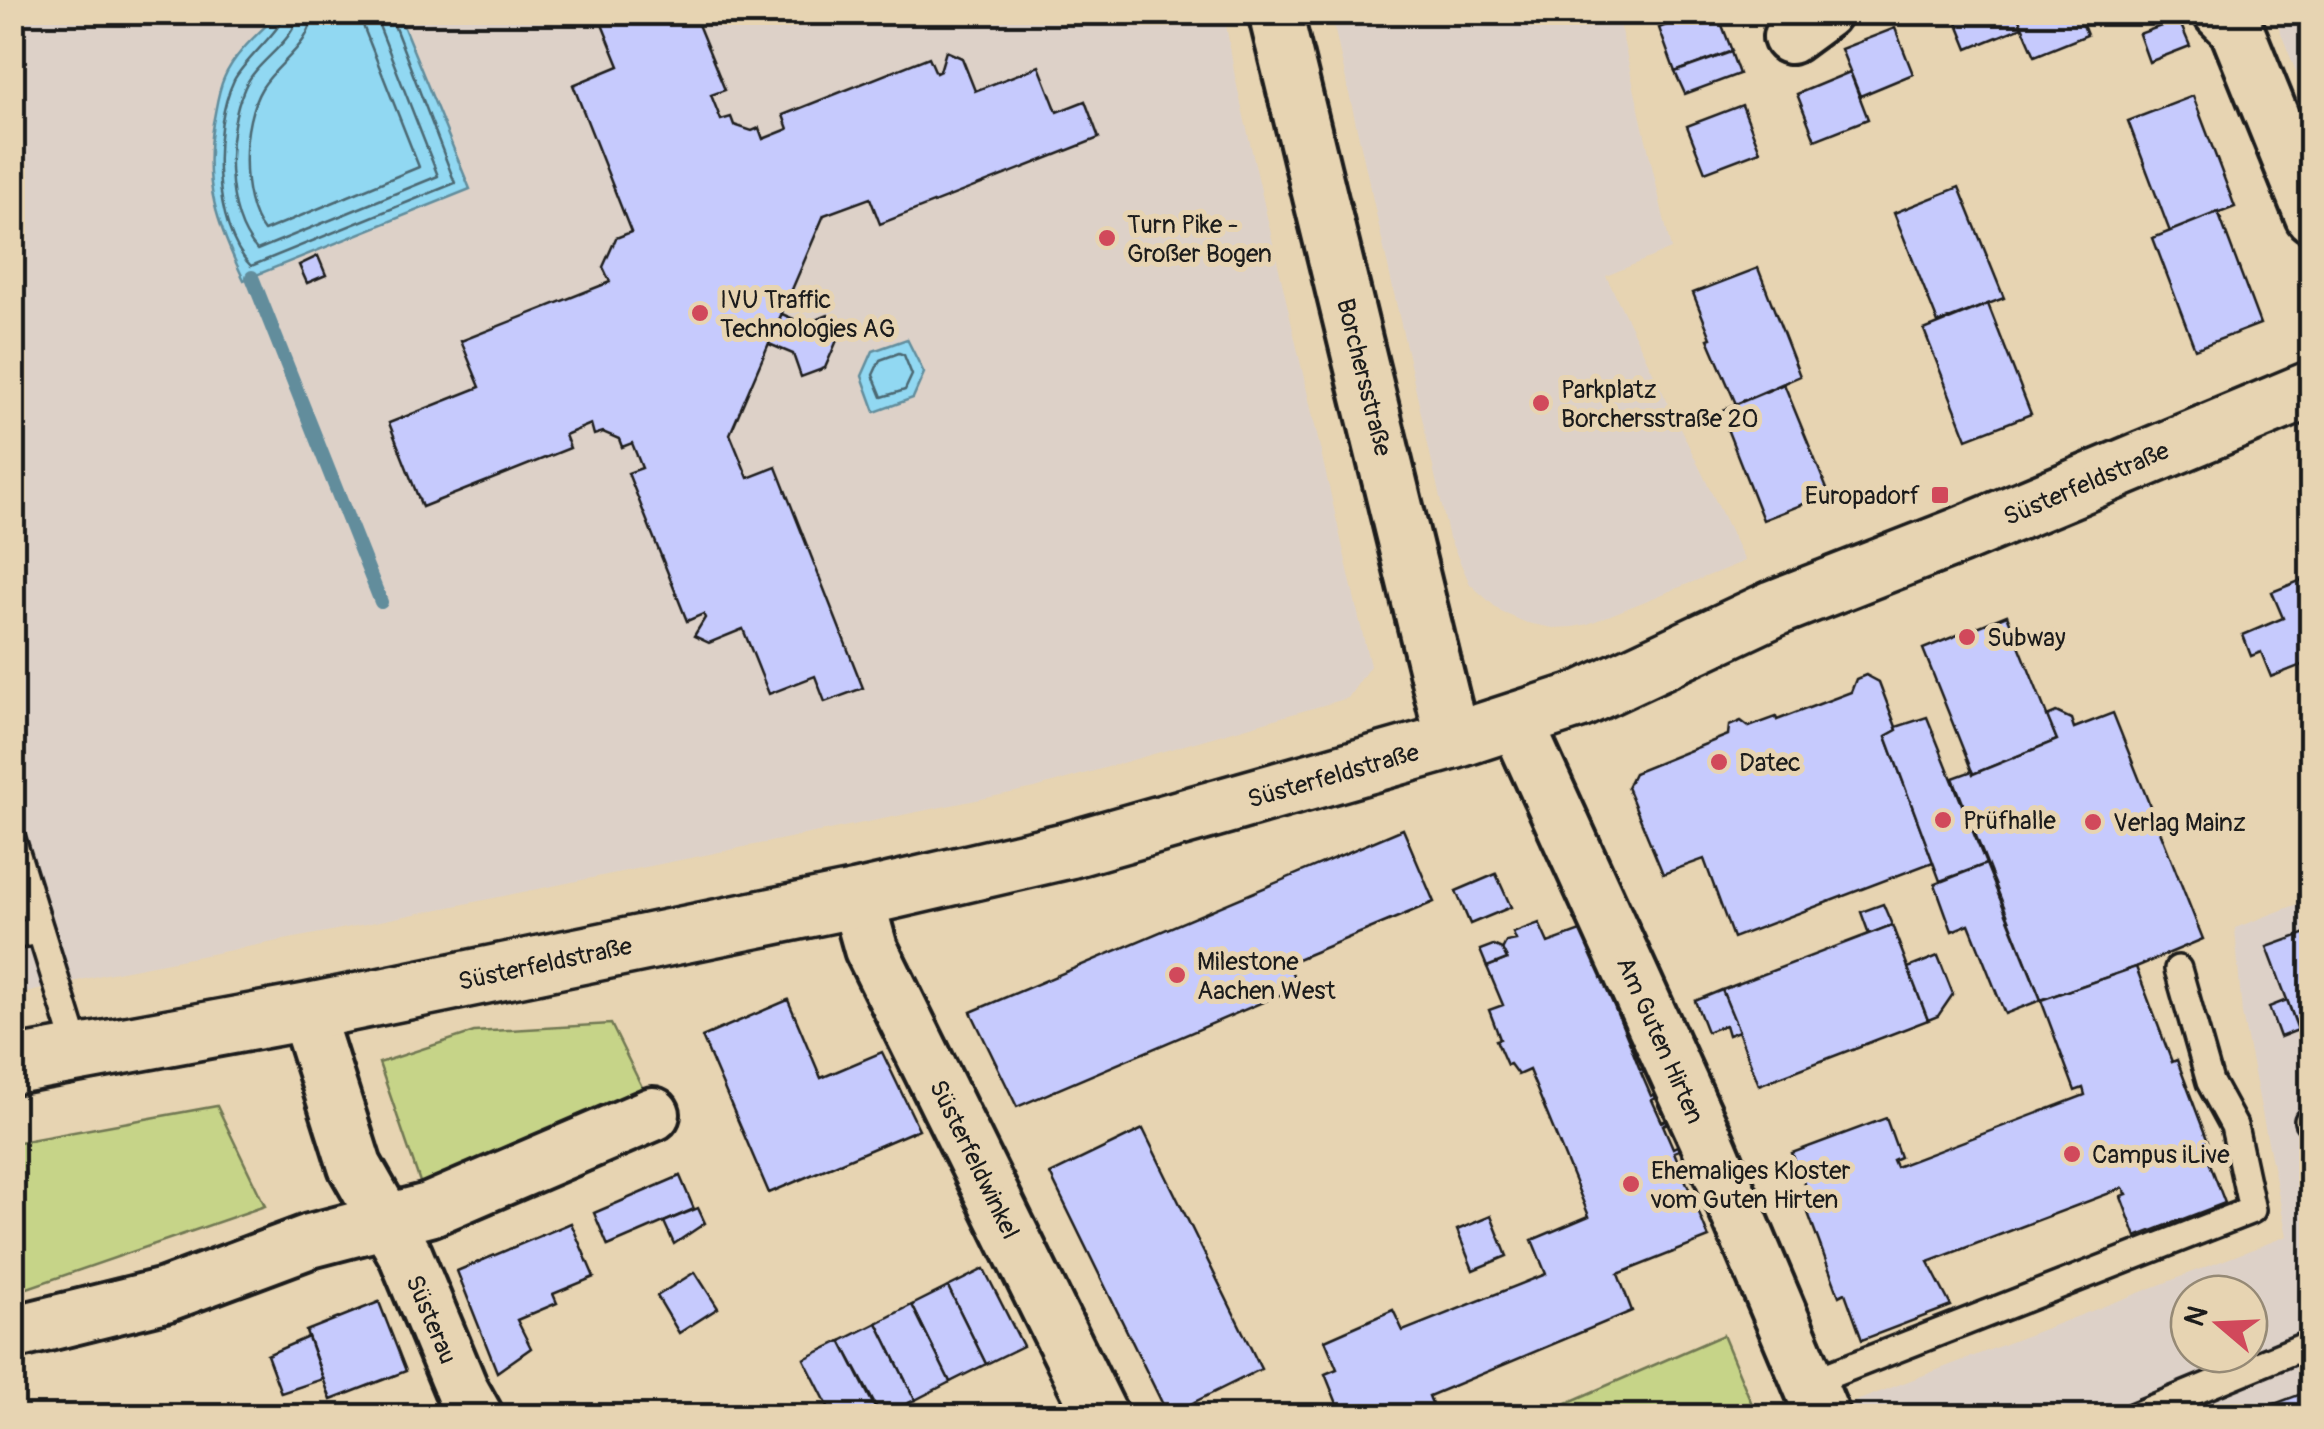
<svg xmlns="http://www.w3.org/2000/svg" width="2324" height="1429" viewBox="0 0 2324 1429" font-family="Pangolin,sans-serif">
<style>
.built{fill:#ddd1c8;fill-rule:evenodd}
.green{fill:#c6d488;stroke:#717852;stroke-width:2.5}
.water{fill:#91d8f2;stroke:#628d9c;stroke-width:2.5}
.lines{fill:none;stroke-linecap:round;stroke-linejoin:round}
.shore{stroke:#4b6772;stroke-width:2.5}
.stream{stroke:#628d9c;stroke-width:14}
.building{fill:#c6cafd;stroke:#1c1c1c;stroke-width:2.5}
.lane-casing{stroke:#1c1c1c;stroke-width:32}
.street-casing{stroke:#1c1c1c;stroke-width:60}
.secondary-casing{stroke:#1c1c1c;stroke-width:62}
.lane{stroke:#e7d4b2;stroke-width:25}
.street{stroke:#e7d4b2;stroke-width:52}
.secondary{stroke:#e7d4b2;stroke-width:55}
.poi-dot{fill:#d1495b;stroke:#e7d4b2;stroke-width:4}
.labels{text-anchor:middle;stroke-width:10;stroke-linejoin:round;paint-order:stroke}
.poi-label{font-size:25px;fill:#1c1c1c;stroke:#e7d4b2;text-anchor:start}
.street-label{font-size:25px;fill:#1c1c1c;stroke:#e7d4b2}
</style>
<rect width="100%" height="100%" fill="#e7d4b2"/>
<filter id="ink" filterUnits="userSpaceOnUse"><feTurbulence type="fractalNoise" baseFrequency=".01" numOctaves="2"/><feDisplacementMap in="SourceGraphic" scale="20" xChannelSelector="R" yChannelSelector="G"/><feConvolveMatrix kernelMatrix="1 2 1 2 8 2 1 2 1" color-interpolation-filters="sRGB"/></filter>
<g filter="url(#ink)">
<!-- built -->
<g class="built">
<polygon points="12,13 1224,13 1235,77 1370,666 1348,698 1035,788 326,932 106,974 13,996"/>
<polygon points="1331,13 1617,13 1671,249 1606,276 1745,561 1588,624 1573,627 1553,628 1527,623 1501,612 1470,584 1449,538"/>
<polygon points="2273,13 2311,13 2311,110"/>
<path d="M2311 899V1416H1857L1851 1403 2287 1236 2242 1014 2235 928ZM2189 1294H2249V1354H2189Z"/>
</g>
<!-- green -->
<g class="green">
<polygon points="611,1024 643,1089 421,1185 379,1063 474,1032"/>
<polygon points="217,1106 265,1206 13,1293 13,1143"/>
<polygon points="1723,1335 1757,1416 1537,1416"/>
</g>
<!-- water -->
<g class="water">
<path d="M279 13H398L470 189 244 280C218 226 202 184 213 123 216 109 218 91 224 78 235 52 260 32 279 13Z"/>
<polygon points="907,339 924,373 913,398 875,412 862,376 873,351"/>
</g>
<g class="lines">
<!-- shore -->
<g class="shore">
<path d="M285 12C283 29 245 59 234 80 211 128 212 226 251 266L455 183 389 12"/>
<path d="M298 12C296 42 257 60 245 87 225 131 224 212 257 250L438 176 378 23 377 12"/>
<path d="M313 12C312 45 278 62 262 88 241 122 239 199 264 231L419 167 364 28 361 12"/>
<polygon points="899,353 904,355 912,375 905,390 882,397 873,375 880,360"/>
</g>
<!-- stream -->
<polyline class="stream" points="252,277 381,602"/>
</g>
<!-- building -->
<g class="building">
<polygon points="597,12 693,12 725,90 711,95 721,120 731,117 734,125 752,131 759,128 763,139 788,129 783,115 929,57 936,73 940,71 946,51 962,58 975,91 1039,66 1057,112 1085,101 1099,138 880,224 870,198 824,215 730,434 748,478 776,467 863,688 825,702 815,676 769,694 743,629 709,643 694,636 705,618 703,614 687,621 628,473 642,468 632,443 622,447 619,439 603,432 594,435 591,424 565,435 570,448 422,507 389,423 480,387 461,341 610,282 603,267 616,238 631,232 573,85 619,66"/>
<polygon points="1699,12 1717,12 1732,51 1675,72 1659,28"/>
<polygon points="1953,12 2016,12 2022,27 1968,49"/>
<polygon points="2016,12 2078,12 2087,35 2035,56"/>
<polygon points="2175,21 2181,25 2190,46 2149,62 2139,34"/>
<polygon points="1895,28 1913,74 1860,96 1841,49"/>
<polygon points="1731,52 1739,74 1685,94 1675,72"/>
<polygon points="1850,72 1868,119 1815,140 1797,94"/>
<polygon points="2193,96 2235,207 2170,232 2128,121"/>
<polygon points="1742,105 1760,151 1705,172 1687,126"/>
<polygon points="1959,187 2004,298 1938,323 1894,213"/>
<polygon points="2218,212 2260,324 2195,349 2153,238"/>
<polygon points="318,256 326,275 307,283 299,265"/>
<polygon points="1758,268 1800,376 1736,404 1708,339 1711,338 1693,293"/>
<polygon points="1988,304 2031,414 1967,439 1924,330"/>
<polygon points="782,314 805,324 828,315 838,338 825,368 801,377 793,354 769,344"/>
<polygon points="1784,384 1829,494 1763,520 1720,411"/>
<polygon points="2309,577 2312,661 2271,677 2261,652 2251,656 2243,635 2283,618 2272,592"/>
<polygon points="2007,615 2057,740 1973,774 1923,649"/>
<polygon points="1866,675 1879,682 1896,727 1897,730 1886,736 1933,862 1733,938 1704,859 1663,874 1627,787 1634,773 1728,735 1729,726 1741,721 1749,727 1776,717 1777,720 1851,692 1856,679"/>
<polygon points="2056,712 2071,719 2074,728 2113,713 2203,939 2136,967 2041,1000 1953,778 1972,771 1973,774 2057,740 2047,716"/>
<polygon points="1927,717 1986,864 1940,881 1886,736 1897,730 1896,727"/>
<polygon points="1403,829 1434,902 1288,963 1298,987 1017,1107 971,1012"/>
<polygon points="1986,864 2041,1000 2005,1014 1969,924 1952,931 1935,884"/>
<polygon points="1496,874 1511,907 1470,924 1456,891"/>
<polygon points="1883,904 1892,925 1869,934 1861,912"/>
<polygon points="1539,923 1548,943 1583,930 1592,951 1597,949 1608,975 1602,977 1610,995 1615,994 1616,997 1612,999 1618,1016 1623,1014 1625,1018 1620,1020 1630,1044 1635,1042 1636,1045 1631,1047 1640,1070 1646,1068 1647,1072 1641,1073 1651,1096 1656,1094 1658,1097 1652,1100 1662,1122 1667,1120 1668,1123 1663,1125 1673,1148 1677,1146 1679,1150 1674,1152 1709,1238 1618,1274 1632,1311 1429,1396 1437,1416 1357,1416 1354,1410 1342,1416 1325,1374 1337,1369 1325,1340 1393,1310 1403,1331 1546,1274 1532,1240 1589,1216 1529,1070 1518,1075 1510,1064 1507,1065 1496,1040 1500,1039 1489,1010 1503,1005 1487,967 1507,959 1502,950 1506,942 1516,940 1513,933"/>
<polygon points="1892,925 1928,1020 1759,1085 1722,990"/>
<polygon points="2312,931 2312,1048 2306,1050 2267,947"/>
<polygon points="1493,945 1502,949 1507,959 1487,967 1480,950"/>
<polygon points="1938,956 1953,994 1938,1016 1928,1020 1908,968"/>
<polygon points="2136,967 2172,1062 2177,1060 2213,1155 2207,1156 2225,1203 2136,1237 2121,1197 2127,1195 2123,1188 1928,1262 1951,1306 1862,1340 1845,1293 1839,1296 1804,1202 1810,1199 1792,1153 1886,1118 1900,1157 1893,1160 1896,1167 2085,1095 2083,1088 2075,1091 2041,1000"/>
<polygon points="1722,990 1739,1031 1728,1035 1725,1025 1707,1032 1695,1001"/>
<polygon points="788,1000 821,1078 882,1052 919,1129 769,1193 702,1037"/>
<polygon points="2287,1000 2298,1030 2280,1037 2269,1007"/>
<polygon points="1143,1129 1261,1369 1168,1415 1050,1174"/>
<polygon points="680,1176 694,1209 608,1246 594,1213"/>
<polygon points="698,1208 705,1223 674,1244 664,1222"/>
<polygon points="1491,1216 1507,1256 1473,1270 1457,1230"/>
<polygon points="571,1223 594,1277 553,1294 557,1303 517,1320 531,1348 497,1372 457,1271"/>
<polygon points="984,1269 1023,1346 986,1364 948,1287"/>
<polygon points="695,1272 718,1308 679,1333 657,1296"/>
<polygon points="948,1287 986,1364 950,1382 912,1305"/>
<polygon points="379,1302 406,1371 331,1400 306,1331"/>
<polygon points="912,1305 950,1382 915,1400 877,1323"/>
<polygon points="877,1323 915,1400 881,1416 841,1341"/>
<polygon points="308,1337 323,1379 281,1393 267,1355"/>
<polygon points="841,1341 879,1416 833,1416 804,1359"/>
<polygon points="2312,1390 2312,1416 2242,1416"/>
</g>
<g class="lines">
<!-- lane casing -->
<g class="lane-casing">
<g id="lane">
<polyline points="12,839 78,1052"/>
<polyline points="12,936 40,931"/>
<polyline points="2308,1121 2312,1119"/>
<polyline points="1809,1383 2252,1210 2234,1126 2210,1082 2178,969"/>
<polyline points="2134,1416 2312,1343"/>
</g>
</g>
<!-- street casing -->
<g class="street-casing">
<g id="street">
<polyline points="1275,12 1453,741"/>
<polyline points="2220,12 2236,28 2312,216"/>
<polyline points="1790,37 1824,12"/>
<polyline points="1516,721 1707,1141 1823,1416"/>
<polyline points="857,899 871,949 1101,1416"/>
<polyline points="306,1012 355,1166 406,1256 462,1391 476,1416"/>
<polyline points="12,1333 165,1295 310,1241 429,1210 653,1114"/>
</g>
</g>
<!-- secondary casing -->
<g class="secondary-casing">
<polyline id="secondary" points="12,1066 306,1012 857,899 1069,850 1453,741 1579,700 1775,608 1959,536 2312,389"/>
</g>
<!-- lane -->
<use href="#lane" class="lane"/>
<!-- street -->
<use href="#street" class="street"/>
<!-- secondary -->
<use href="#secondary" class="secondary"/>
</g>
</g>
<!-- markers -->
<g class="poi-dot">
<circle cx="1107" cy="238" r="10"/>
<circle cx="700" cy="313" r="10"/>
<circle cx="1541" cy="403" r="10"/>
<rect x="1930" y="485" width="20" height="20" rx="5"/>
<circle cx="1967" cy="637" r="10"/>
<circle cx="1719" cy="762" r="10"/>
<circle cx="1943" cy="820" r="10"/>
<circle cx="2093" cy="822" r="10"/>
<circle cx="1177" cy="975" r="10"/>
<circle cx="2072" cy="1154" r="10"/>
<circle cx="1631" cy="1184" r="10"/>
</g>
<g class="labels">
<!-- poi labels -->
<g class="poi-label">
<text x="1127" y="233">Turn Pike -<tspan x="1127" dy="29">Großer Bogen</tspan></text>
<text x="720" y="308">IVU Traffic<tspan x="720" dy="29">Technologies AG</tspan></text>
<text x="1561" y="398">Parkplatz<tspan x="1561" dy="29">Borchersstraße 20</tspan></text>
<text x="1920" y="504" text-anchor="end">Europadorf</text>
<text x="1987" y="646">Subway</text>
<text x="1739" y="771">Datec</text>
<text x="1963" y="829">Prüfhalle</text>
<text x="2113" y="831">Verlag Mainz</text>
<text x="1197" y="970">Milestone<tspan x="1197" dy="29">Aachen West</tspan></text>
<text x="2092" y="1163">Campus iLive</text>
<text x="1651" y="1179">Ehemaliges Kloster<tspan x="1651" dy="29">vom Guten Hirten</tspan></text>
</g>
<!-- street labels -->
<g class="street-label">
<text transform="translate(1365 377) rotate(76)" y="9">Borchersstraße</text>
<text transform="translate(2086 483) rotate(-23)" y="9">Süsterfeldstraße</text>
<text transform="translate(1333 775) rotate(-16)" y="9">Süsterfeldstraße</text>
<text transform="translate(545 963) rotate(-12)" y="9">Süsterfeldstraße</text>
<text transform="translate(1661 1040) rotate(66)" y="9">Am Guten Hirten</text>
<text transform="translate(975 1159) rotate(64)" y="9">Süsterfeldwinkel</text>
<text transform="translate(432 1319) rotate(67)" y="9">Süsterau</text>
</g>
</g>
<!-- margin -->
<rect width="2324" height="1429" fill="none" stroke="#e7d4b2" stroke-width="50"/>
<rect x="25" y="25" width="2274" height="1379" fill="none" stroke="#1c1c1c" stroke-width="4" filter="url(#ink)"/>
<!-- north arrow -->
<g transform="translate(2219 1324) rotate(289)"><circle r="48" fill="#e7d4b2" stroke="#968a76" stroke-width="2.5"/>
<path d="M0-8L18 38L0 25L-18 38Z" fill="#d1495b"/>
<text y="-15" font-size="28" font-weight="bold" text-anchor="middle" fill="#1c1c1c">N</text>
</g>
</svg>
